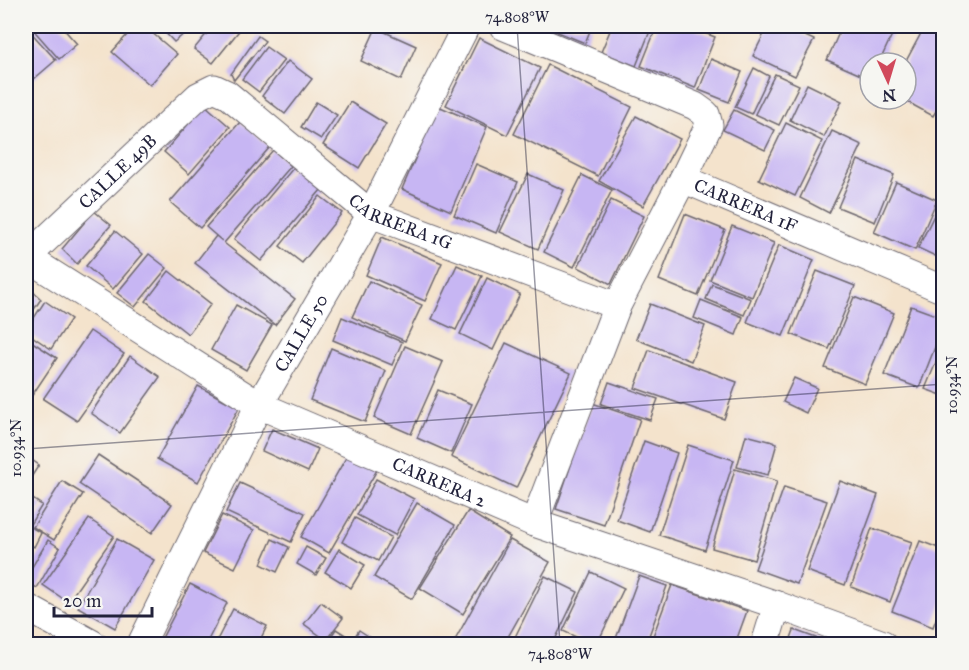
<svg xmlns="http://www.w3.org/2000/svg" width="969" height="670" viewBox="0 0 969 670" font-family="'IM FELL Great Primer',serif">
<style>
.building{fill:#c7b6f3}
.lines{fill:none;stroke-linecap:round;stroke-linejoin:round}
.street-casing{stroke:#6c666e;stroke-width:29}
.street{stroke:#fff;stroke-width:27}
.ticks{fill:none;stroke:#22223b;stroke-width:1.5;stroke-opacity:0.45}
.labels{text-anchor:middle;stroke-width:5;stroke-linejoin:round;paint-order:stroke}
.street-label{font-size:18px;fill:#22223b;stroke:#f6f6f2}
.neatline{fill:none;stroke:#22223b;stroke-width:2}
.ticks-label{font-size:15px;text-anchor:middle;fill:#22223b}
</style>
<rect width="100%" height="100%" fill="#f6f6f2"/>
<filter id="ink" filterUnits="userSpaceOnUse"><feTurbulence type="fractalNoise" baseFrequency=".0167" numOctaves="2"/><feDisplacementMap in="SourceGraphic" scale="12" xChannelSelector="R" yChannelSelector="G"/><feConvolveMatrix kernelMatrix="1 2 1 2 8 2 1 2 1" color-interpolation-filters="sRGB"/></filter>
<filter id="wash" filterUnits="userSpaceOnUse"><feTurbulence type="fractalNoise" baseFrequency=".008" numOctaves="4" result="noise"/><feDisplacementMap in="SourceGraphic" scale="24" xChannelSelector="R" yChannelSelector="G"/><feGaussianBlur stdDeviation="1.35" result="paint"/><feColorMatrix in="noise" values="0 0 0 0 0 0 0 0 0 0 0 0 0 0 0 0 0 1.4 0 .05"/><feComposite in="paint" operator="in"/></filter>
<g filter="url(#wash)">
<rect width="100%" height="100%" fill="#f4e3cc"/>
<g id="blocks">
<!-- building -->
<g class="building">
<polygon points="30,26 61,26 77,44 59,59"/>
<polygon points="135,26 144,26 177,54 150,85 112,52"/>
<polygon points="159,26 194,26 174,42"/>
<polygon points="213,26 239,26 242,27 213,63 194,49"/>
<polygon points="549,26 592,26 585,43 548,28"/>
<polygon points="612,26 652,26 636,66 601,52"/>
<polygon points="657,26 686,26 715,37 695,88 641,66"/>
<polygon points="768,26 784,26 814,40 795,76 753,56"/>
<polygon points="842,26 896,26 879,63 870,63 870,79 827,60"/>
<polygon points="925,26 944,26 944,98 933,116 902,99 906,99 906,63 905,63"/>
<polygon points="26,27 56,60 34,79 26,70"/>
<polygon points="376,28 416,46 401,80 361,61"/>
<polygon points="258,36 265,41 234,80 231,74"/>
<polygon points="479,38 540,68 507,135 446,105"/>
<polygon points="266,47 284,60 259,92 242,79"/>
<polygon points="711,59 742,72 729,102 699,90"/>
<polygon points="288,61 312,79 285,114 262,96"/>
<polygon points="548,65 632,107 598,176 514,134"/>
<polygon points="754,68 769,76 751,114 735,107"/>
<polygon points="775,74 799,85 779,125 755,114"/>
<polygon points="807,84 842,101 824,137 790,120"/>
<polygon points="316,102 337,115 321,139 301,127"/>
<polygon points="350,102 386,124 359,168 323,145"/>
<polygon points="205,105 230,127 189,174 164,152"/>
<polygon points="438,106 487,127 451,211 402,189"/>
<polygon points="734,110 775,130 765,150 723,130"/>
<polygon points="636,116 680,139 643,206 599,181"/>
<polygon points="240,122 270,147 200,228 170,202"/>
<polygon points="786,123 822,141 795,196 759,179"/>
<polygon points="832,131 862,145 829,213 800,198"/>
<polygon points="273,150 291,166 224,243 295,299 275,325 195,263 216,236 222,241 206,227"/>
<polygon points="858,160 894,175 875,222 838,207"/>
<polygon points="476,164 518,182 496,233 454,215"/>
<polygon points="294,167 321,190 261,261 234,239"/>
<polygon points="528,174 564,190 538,249 500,232"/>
<polygon points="582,175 612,190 574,267 544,252"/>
<polygon points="896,182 937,200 915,250 874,232"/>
<polygon points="320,196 342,213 302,263 280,246"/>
<polygon points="611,200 644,216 611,284 578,267"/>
<polygon points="941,201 944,202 944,260 918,248"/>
<polygon points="94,211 111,225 77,264 62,249"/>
<polygon points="685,214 725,230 698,296 659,280"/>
<polygon points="732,226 774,243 752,297 710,280"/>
<polygon points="115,231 143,254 113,289 86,266"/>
<polygon points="382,237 442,263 425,301 366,275"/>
<polygon points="779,245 814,260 783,336 747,322"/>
<polygon points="149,254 167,268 135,307 117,293"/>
<polygon points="457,265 482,276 456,330 432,319"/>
<polygon points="169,271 211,304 188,334 146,301"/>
<polygon points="817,271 855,286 829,349 791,334"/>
<polygon points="487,278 520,294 493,350 460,334"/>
<polygon points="369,281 422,305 405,341 352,317"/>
<polygon points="712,284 751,299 744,315 706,299"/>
<polygon points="26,285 41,299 26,321"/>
<polygon points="854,297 894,313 865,384 825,368"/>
<polygon points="701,300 743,317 736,335 694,318"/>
<polygon points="45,301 71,319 51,349 26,332 26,330"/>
<polygon points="650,304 705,326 691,361 636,339"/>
<polygon points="236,305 272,325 246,370 211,350"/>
<polygon points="911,306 944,318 944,324 919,388 884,375"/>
<polygon points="342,317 402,342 392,365 333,340"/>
<polygon points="90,331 124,354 77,421 43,399"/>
<polygon points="26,338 57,358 31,397 26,394"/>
<polygon points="506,343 571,373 516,488 451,457"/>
<polygon points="944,343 944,396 925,389"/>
<polygon points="405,346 443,362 411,434 374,418"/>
<polygon points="331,348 386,371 365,422 310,400"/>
<polygon points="649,350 737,382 724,419 635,388"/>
<polygon points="130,356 160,377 120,433 91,413"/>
<polygon points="794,378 817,388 806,413 783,402"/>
<polygon points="609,382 658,399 650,420 601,404"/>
<polygon points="198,386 239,408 198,482 157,459"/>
<polygon points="438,390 472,404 451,453 417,438"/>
<polygon points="592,403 640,419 604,525 556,509"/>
<polygon points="272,429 318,449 308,472 262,451"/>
<polygon points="746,435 777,443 768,475 737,467"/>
<polygon points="644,441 677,453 650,532 617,520"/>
<polygon points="688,445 734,460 705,550 659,535"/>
<polygon points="348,454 377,470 329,553 301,537"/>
<polygon points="98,455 172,504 152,533 79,484"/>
<polygon points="26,456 39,465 26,485"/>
<polygon points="735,469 777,481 754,560 712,548"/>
<polygon points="376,479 414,499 395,535 357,515"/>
<polygon points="62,481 83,494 54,540 33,527"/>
<polygon points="840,481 878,495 845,585 807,571"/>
<polygon points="240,483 305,513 291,542 226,512"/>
<polygon points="784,487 827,501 797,584 755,569"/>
<polygon points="26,495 42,505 29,526 41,533 34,547 26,542"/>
<polygon points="417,503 455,525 412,599 374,577"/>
<polygon points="468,511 510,537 463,614 420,588"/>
<polygon points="222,515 254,530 235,568 203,553"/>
<polygon points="355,518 391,537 378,561 342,542"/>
<polygon points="89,519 114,536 68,602 43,585"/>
<polygon points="872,528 912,542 890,602 851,587"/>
<polygon points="117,539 154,560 115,628 78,607"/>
<polygon points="272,539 289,547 277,572 261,564"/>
<polygon points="48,540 60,548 37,588 26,582 26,577"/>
<polygon points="510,540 550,562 504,644 459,644 454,642"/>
<polygon points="920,541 944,550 944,598 933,627 892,611"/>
<polygon points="306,547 326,558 316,575 297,564"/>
<polygon points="339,549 365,565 351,588 325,572"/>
<polygon points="591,572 624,588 597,644 591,644 563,631"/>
<polygon points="545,576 578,592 553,644 526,644 514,639"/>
<polygon points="639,576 667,586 646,644 614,644"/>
<polygon points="190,584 227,603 206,644 159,644"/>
<polygon points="672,585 747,611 735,644 650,644"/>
<polygon points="321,602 343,618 326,640 304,624"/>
<polygon points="233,609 267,626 258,644 215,644"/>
<polygon points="336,629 350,638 346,644 326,644"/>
<polygon points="359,630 371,638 367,644 350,644"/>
<polygon points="794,630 832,644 789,644"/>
</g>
</g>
</g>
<g filter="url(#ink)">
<use href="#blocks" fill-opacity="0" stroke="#6c666e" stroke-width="1.5"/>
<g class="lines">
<!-- street casing -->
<g class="street-casing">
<g id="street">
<polyline points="503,26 695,106 706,114 709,125 683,179 617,306 534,523"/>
<path id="s1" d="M683 179 944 290"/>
<path id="s2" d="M26 257 259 405 534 523 777 605 883 644"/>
<path id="s3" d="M26 258 198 96 214 88 227 94 371 214 617 306"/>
<polyline points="26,607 93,644"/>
<path id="s4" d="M141 644 259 405 371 214 466 26"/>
<polyline points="765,644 777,605"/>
</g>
</g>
<!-- street -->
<use href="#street" class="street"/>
</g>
</g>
<!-- ticks -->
<path class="ticks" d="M517 26 560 644M26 449 944 384M26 582 30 644"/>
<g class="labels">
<!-- street labels -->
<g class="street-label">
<text dy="6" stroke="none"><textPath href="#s3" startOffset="126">CALLE 49B</textPath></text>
<text dy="6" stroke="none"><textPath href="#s1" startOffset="68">CARRERA 1F</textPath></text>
<text dy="6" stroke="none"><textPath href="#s3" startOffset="486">CARRERA 1G</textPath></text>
<text dy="6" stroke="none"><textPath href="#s4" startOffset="350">CALLE 50</textPath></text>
<text dy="6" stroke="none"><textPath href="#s2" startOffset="472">CARRERA 2</textPath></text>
</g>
</g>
<!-- margin -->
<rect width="969" height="670" fill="none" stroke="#f6f6f2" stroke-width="66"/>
<!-- north arrow -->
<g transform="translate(888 81) rotate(176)"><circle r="28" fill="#f6f6f2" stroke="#a1a1a9" stroke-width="1.5"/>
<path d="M0-4.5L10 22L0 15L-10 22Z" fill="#d1495b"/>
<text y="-9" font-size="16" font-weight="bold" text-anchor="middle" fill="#22223b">N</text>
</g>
<!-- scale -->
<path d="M54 607v9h98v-9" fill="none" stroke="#22223b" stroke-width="3"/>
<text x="63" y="607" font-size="18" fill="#22223b" stroke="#f6f6f2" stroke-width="4.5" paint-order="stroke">20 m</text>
<rect x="33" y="33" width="903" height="604" class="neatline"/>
<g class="ticks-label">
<text x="517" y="22">74.808°W</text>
<text transform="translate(952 385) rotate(-90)" y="5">10.934°N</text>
<text transform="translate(16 448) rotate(-90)" y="5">10.934°N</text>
<text x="560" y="659">74.808°W</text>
</g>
</svg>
